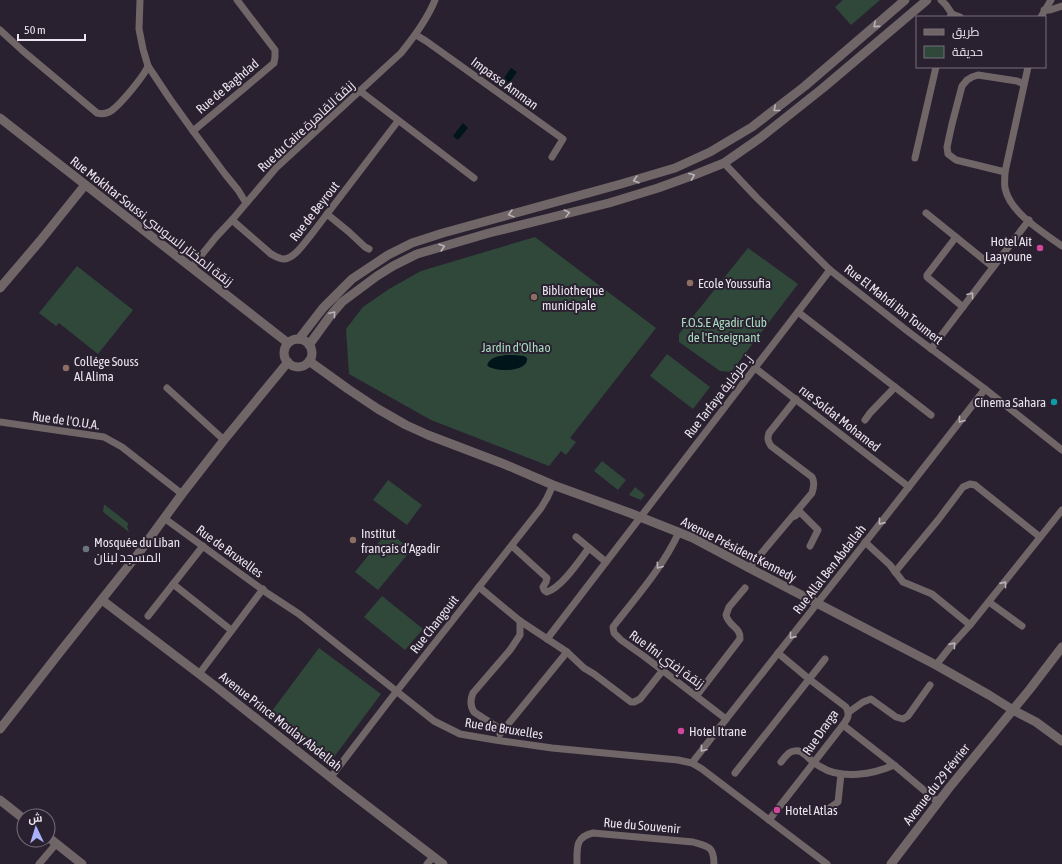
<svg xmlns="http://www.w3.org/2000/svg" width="1062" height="864" viewBox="0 0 1062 864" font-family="'Asap Condensed',Cairo,sans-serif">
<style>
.green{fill:#2f483a}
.water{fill:#001519}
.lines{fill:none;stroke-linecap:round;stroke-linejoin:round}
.minor{stroke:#706668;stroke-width:7}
.tertiary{stroke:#706668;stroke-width:9}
.oneway{stroke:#bab2b9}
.hotel-dot{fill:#d1479c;stroke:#2a2130;stroke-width:1.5}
.education-dot{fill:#8d6e63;stroke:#2a2130;stroke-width:1.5}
.culture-dot{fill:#0f9aa8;stroke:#2a2130;stroke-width:1.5}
.worship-dot{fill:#6b7280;stroke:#2a2130;stroke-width:1.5}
.labels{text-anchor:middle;stroke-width:4;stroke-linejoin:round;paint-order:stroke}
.street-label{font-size:13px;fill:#ebe5ef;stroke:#2a2130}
.poi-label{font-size:13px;fill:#ebe5ef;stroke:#2a2130;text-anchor:start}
.park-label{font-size:13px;fill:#a9debf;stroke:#2a2130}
</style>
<rect width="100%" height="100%" fill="#2a2130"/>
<!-- green -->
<g class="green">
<polygon points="843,0 880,0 851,25 835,7"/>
<polygon points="535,237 656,328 570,438 576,442 566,455 561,451 549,466 431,420 349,374 346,329 363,307 389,289 421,271"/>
<polygon points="748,248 798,284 731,372 720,371 679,342 679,334"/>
<polygon points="77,266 133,310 98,354 59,323 56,326 39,313"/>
<polygon points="667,354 710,387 693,409 650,376"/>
<polygon points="602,461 626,480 618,490 594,471"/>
<polygon points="388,480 422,505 407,525 373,500"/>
<polygon points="635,487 645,495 641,500 629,495"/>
<polygon points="104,505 105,505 128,523 128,525 127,526 129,532 103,512"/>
<polygon points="388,531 411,550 378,590 355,572"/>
<polygon points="382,596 423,629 405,650 364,617"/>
<polygon points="319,648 381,694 331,761 269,715"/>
</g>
<!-- water -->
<g class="water">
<polygon points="511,68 517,72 508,85 502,81"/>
<polygon points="463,123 468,128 458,140 453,136"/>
<path d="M514 355 524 356 527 358C529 372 494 373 487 365 491 355 505 355 514 355Z"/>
</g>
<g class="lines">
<!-- minor -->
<g class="minor">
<polyline points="140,0 139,29 143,49 148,66 170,99 193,131 225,174 238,190 246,203"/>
<polyline points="941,0 946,5 952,14"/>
<polyline points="1044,10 1050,10 1062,6"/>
<polyline points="950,17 952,14 960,17"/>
<polyline points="1041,17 1051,0"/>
<path d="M0 30 23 51 97 113C101 114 105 114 109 112 118 108 144 76 148 66"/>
<polyline points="416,35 426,41 563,139 552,157"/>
<path d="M1028 67 1005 172C1005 177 1004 183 1005 188 1010 213 1043 232 1062 246"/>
<polyline points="360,91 474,178"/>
<polyline points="193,131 248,85 274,63 275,57 275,50 237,0"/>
<polyline points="915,158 936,67"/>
<polyline points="724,163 757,198 830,270 910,333 985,389 1062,450"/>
<polyline points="1005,172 956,160 948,154 947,147 952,124 962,86 967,80 972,77 978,75 1017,81 1024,84"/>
<polyline points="926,213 993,267"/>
<polyline points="327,214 349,232 365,247 369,249"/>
<path d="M232 220 271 254C275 256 279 259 284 259 295 258 304 243 311 235L398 121"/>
<polyline points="956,237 927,275 927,277 963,307"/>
<path d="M191 268 216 237 232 220 276 168 401 53C414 37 427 20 435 0"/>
<polyline points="798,312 931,415"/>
<polyline points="931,349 1029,220"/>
<polyline points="755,368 909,487"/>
<polyline points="167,388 224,440"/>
<polyline points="865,420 870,413 895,387"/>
<polyline points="0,422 104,437 122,447 182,494"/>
<polyline points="795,516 800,512 818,530 810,546"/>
<polyline points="164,518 267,593 299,614 434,721 460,734 495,740 552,748 678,760 692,763 702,769 827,864"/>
<path d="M679 532C664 565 639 594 616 623L613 627 614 633 621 640 645 657 726 719"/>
<polyline points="576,537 606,562"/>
<polyline points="865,542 890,565 903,582 908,584 932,594 970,625"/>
<path d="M512 546 547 578 546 582 543 587 544 590 547 592C562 587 579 561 589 548"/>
<path d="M749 568 812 493C814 487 815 482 812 477L771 446C768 441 767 439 769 433L796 399"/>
<polyline points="895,572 938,520 963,487 970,484 975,485 1040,537"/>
<polyline points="173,584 231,630"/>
<polyline points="479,587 520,621 567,652 584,668 594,674 631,702 634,702 640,699 663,670"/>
<polyline points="989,602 1022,626"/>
<polyline points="148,616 203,546"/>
<polyline points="547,639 830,270"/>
<polyline points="936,665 951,646 970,625 1062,510"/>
<polyline points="199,674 263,589"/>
<path d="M697 695 740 639C741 627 729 627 726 615L729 607 745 588"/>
<polyline points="849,712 863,702 871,699 896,717 903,719 908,716 930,685"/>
<polyline points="843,725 894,765"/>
<path d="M503 731 474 712C470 706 470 700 473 693L510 650 520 635V621"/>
<polyline points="500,734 567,652"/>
<path d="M781 762C786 756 790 749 799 751 805 753 809 759 813 762 816 764 819 766 821 767 841 780 874 774 894 765L938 802"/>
<path d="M692 763C789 638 888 515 985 389"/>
<polyline points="735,773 825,659"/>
<polyline points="331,777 389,701 541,508 547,498 553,485"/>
<polyline points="828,809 838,802 841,774"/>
<path d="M769 820 843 725C848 718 850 715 846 707L809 679 778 653"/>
<polyline points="39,864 56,844"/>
<polyline points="427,864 433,857"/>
<path d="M577 864C577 848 575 837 593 833L693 842C707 846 714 846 714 864"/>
</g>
<!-- tertiary -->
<g class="tertiary">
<polyline points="0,118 288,343"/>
<polyline points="0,288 40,241 85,185"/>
<polyline points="299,339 323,308 352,279 388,255 412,243 443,233 621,184 675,168 710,152 752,127 805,86 905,0"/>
<circle cx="298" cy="353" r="14"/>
<polyline points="309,345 330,316 342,302 377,276 393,266 417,254 489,233 609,203 658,188 694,175 724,163 760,138 823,88 927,0"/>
<polyline points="309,361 348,389 378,409 406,425 428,435 504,464 553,485 630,513 693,538 753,570 936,665 989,695 1013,710 1036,722 1062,741"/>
<polyline points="102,600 215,686 344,788 443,864"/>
<polyline points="0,729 60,652 138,554 182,494 224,440 288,362"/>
<polyline points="0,800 24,819"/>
<polyline points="48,837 82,864"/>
<polyline points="891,864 949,788 1030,689 1062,647"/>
</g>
</g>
<!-- one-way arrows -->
<defs><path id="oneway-chevron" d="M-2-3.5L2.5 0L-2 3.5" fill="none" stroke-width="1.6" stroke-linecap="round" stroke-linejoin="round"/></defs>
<g class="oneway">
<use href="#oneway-chevron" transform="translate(876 25) rotate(140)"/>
<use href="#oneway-chevron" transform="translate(776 109) rotate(141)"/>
<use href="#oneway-chevron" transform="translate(692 176) rotate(-21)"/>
<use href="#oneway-chevron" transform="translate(636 180) rotate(163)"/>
<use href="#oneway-chevron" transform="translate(567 213) rotate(-14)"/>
<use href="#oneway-chevron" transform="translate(511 214) rotate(165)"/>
<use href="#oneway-chevron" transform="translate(442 247) rotate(-17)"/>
<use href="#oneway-chevron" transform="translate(971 295) rotate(-53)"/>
<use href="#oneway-chevron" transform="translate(333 314) rotate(-50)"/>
<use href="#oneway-chevron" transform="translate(961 420) rotate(128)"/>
<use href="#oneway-chevron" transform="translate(881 522) rotate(129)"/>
<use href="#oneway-chevron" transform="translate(659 566) rotate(126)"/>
<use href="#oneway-chevron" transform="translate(1004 584) rotate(-51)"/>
<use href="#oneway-chevron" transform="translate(792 636) rotate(129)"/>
<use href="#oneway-chevron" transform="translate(953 645) rotate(-49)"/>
<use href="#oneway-chevron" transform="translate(703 749) rotate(128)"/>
</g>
<!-- markers -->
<g class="hotel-dot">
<circle cx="1040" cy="248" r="4"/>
<circle cx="681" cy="731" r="4"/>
<circle cx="777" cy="810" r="4"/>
</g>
<g class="education-dot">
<circle cx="690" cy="283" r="4"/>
<circle cx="534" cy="297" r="4"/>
<circle cx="66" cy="368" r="4"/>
<circle cx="353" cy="540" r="4"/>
</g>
<circle class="culture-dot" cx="1054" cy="402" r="4"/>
<circle class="worship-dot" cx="86" cy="549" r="4"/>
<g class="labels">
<!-- street labels -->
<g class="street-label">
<text transform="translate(505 83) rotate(36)" y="5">Impasse Amman</text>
<text transform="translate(227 86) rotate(-40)" y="5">Rue de Baghdad</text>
<text transform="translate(306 126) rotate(-43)" y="5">Rue du Caire زنقة القاهرة</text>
<text transform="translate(314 211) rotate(-52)" y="5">Rue de Beyrout</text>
<text transform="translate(152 221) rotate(38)" y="5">Rue Mokhtar Soussi زنقة المختار السوسي</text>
<text transform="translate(894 304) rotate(38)" y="5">Rue El Mahdi Ibn Toumert</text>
<text transform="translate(718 396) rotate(-52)" y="5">Rue Tarfaya ز. طرفاية</text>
<text transform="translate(840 418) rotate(38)" y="5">rue Soldat Mohamed</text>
<text transform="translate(66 420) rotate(8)" y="5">Rue de l'O.U.A.</text>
<text transform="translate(739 549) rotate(27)" y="5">Avenue Président Kennedy</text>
<text transform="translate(230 551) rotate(36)" y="5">Rue de Bruxelles</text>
<text transform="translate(829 569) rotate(-52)" y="5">Rue Allal Ben Abdallah</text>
<text transform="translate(434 624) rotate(-52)" y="5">Rue Changouit</text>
<text transform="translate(667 659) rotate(36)" y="5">Rue Ifni زنقة إفني</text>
<text transform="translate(281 721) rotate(38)" y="5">Avenue Prince Moulay Abdellah</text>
<text transform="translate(504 728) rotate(9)" y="5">Rue de Bruxelles</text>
<text transform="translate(820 732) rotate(-55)" y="5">Rue Drarga</text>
<text transform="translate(936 784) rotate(-52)" y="5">Avenue du 29 Février</text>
<text transform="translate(642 825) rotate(5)" y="5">Rue du Souvenir</text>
</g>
<!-- poi labels -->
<g class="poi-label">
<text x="1032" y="246" text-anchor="end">Hotel Ait<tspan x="1032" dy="15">Laayoune</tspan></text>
<text x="698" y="288">Ecole Youssufia</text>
<text x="542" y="295">Bibliotheque<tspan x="542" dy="15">municipale</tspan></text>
<text x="74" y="366">Collége Souss<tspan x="74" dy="15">Al Alima</tspan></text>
<text x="1046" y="407" text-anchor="end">Cinema Sahara</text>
<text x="361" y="538">Institut<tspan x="361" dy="15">français d’Agadir</tspan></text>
<text x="94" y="547">Mosquée du Liban<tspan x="94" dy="15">المسجد لبنان</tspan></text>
<text x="689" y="736">Hotel Itrane</text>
<text x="785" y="815">Hotel Atlas</text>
</g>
<!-- park labels -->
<g class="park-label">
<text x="724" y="327">F.O.S.E Agadir Club<tspan x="724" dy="15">de l'Enseignant</tspan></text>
<text x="516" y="352">Jardin d'Olhao</text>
</g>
</g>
<!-- legend -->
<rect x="916" y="16" width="130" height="52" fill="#2a2130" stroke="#776f7c"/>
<rect x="924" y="29" width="20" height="6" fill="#706668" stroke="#776f7c"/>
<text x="952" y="36" font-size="12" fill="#ebe5ef">طريق</text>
<rect x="924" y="46" width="20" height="12" fill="#2f483a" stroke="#776f7c"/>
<text x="952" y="56" font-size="12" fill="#ebe5ef">حديقة</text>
<!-- north arrow -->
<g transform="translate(36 828) rotate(356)"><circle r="19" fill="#2a2130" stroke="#776f7c"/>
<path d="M0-3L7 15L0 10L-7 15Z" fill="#a9b0fc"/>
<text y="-6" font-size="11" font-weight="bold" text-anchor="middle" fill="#ebe5ef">ش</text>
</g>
<!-- scale -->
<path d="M18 34v6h67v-6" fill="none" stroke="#ebe5ef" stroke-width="2"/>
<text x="24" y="34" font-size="12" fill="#ebe5ef" stroke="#2a2130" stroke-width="3" paint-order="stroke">50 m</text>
</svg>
